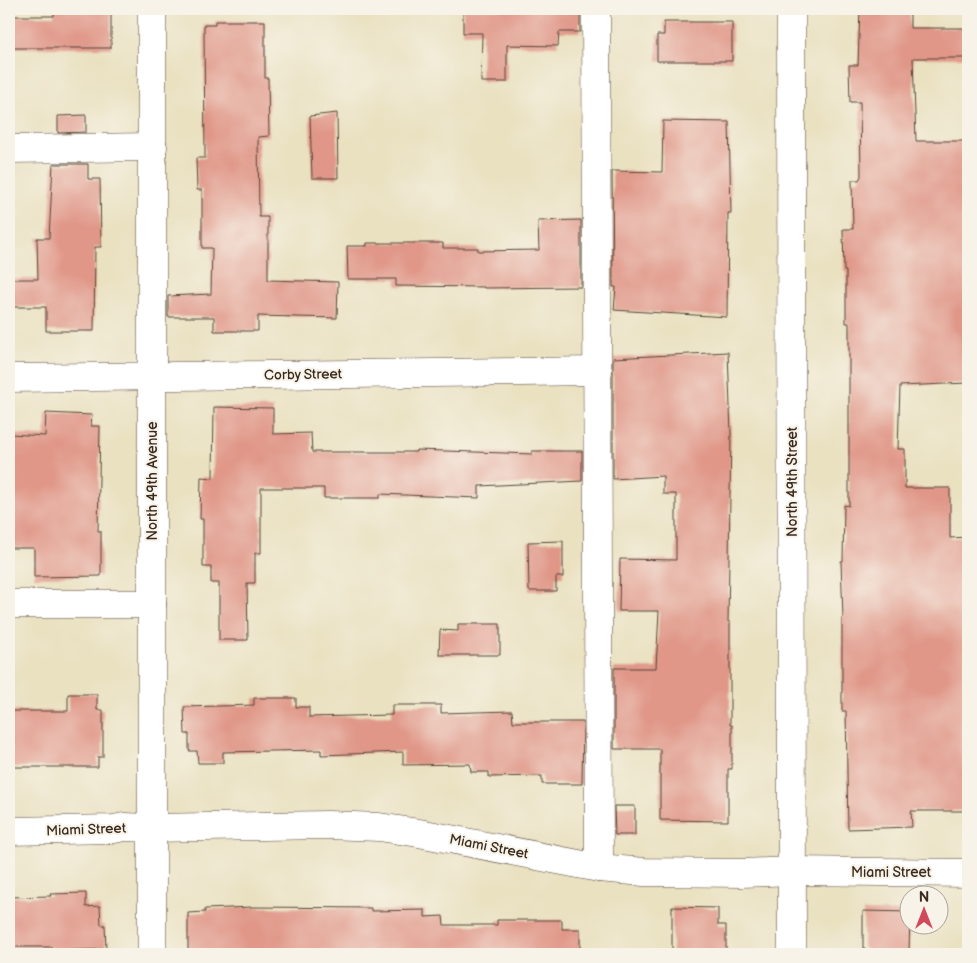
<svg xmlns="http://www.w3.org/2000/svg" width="977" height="963" viewBox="0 0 977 963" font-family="'Balsamiq Sans',sans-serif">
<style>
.building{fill:#e09788}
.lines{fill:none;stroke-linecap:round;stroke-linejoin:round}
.minor-casing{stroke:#554536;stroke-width:29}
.minor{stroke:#fff;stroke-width:28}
.labels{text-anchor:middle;stroke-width:4;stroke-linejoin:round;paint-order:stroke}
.street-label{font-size:14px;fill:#3b2a1e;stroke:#f7f3e8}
</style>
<rect width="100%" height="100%" fill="#f7f3e8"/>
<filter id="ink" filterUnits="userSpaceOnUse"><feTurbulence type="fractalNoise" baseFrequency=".02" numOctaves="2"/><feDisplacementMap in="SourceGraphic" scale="10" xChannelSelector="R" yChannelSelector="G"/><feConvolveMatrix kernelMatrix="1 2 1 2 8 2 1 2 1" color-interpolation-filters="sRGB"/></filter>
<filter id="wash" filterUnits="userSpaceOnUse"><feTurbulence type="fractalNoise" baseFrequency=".0096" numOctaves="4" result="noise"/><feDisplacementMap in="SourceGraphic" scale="20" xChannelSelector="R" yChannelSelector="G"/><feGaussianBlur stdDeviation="1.12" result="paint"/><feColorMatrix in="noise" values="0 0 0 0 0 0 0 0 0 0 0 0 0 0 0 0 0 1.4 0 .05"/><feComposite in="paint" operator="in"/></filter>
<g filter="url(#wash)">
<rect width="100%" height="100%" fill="#eae1c1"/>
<g id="blocks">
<!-- building -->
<g class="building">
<polygon points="54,9 111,9 111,48 9,48 9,16 54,16"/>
<polygon points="463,9 580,9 580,32 559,32 558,46 507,45 507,82 481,82 482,33 463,33"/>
<polygon points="860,9 910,9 910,28 966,28 967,58 913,58 916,141 968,141 968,336 966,336 968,383 900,386 898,449 905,449 905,488 950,488 950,538 968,537 968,811 911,811 912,827 848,829 846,711 842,711 842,618 843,618 841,561 843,561 844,505 849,506 849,323 846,323 846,271 844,271 843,229 853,229 852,180 859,180 861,176 860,102 850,102 849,65 858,65"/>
<polygon points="215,21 265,21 265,78 268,78 269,136 258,137 259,217 268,217 268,280 338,282 337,318 258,316 258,331 214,331 214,317 168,317 168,296 211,294 212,248 202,248 202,190 197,190 196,158 205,158 204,25 215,25"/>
<polygon points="664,22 732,22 732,61 657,61 657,35 664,35"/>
<polygon points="337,113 338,178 312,178 310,116"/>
<polygon points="86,115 86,132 58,133 58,116"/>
<polygon points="663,121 729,122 731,213 728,213 727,317 614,310 616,287 613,287 612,171 662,172"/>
<polygon points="53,164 88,164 88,179 100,179 101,247 95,247 94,331 46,331 46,307 9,307 9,279 38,279 37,238 49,238"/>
<polygon points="581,220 581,287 484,288 484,287 396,286 396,279 348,279 347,246 367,246 367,243 443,243 443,248 478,248 478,251 539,250 538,221"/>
<polygon points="728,352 731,434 728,622 730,622 730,725 732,725 732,769 728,769 728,821 660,820 660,749 614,749 614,668 656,668 659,611 619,611 620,559 676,560 676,494 663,494 663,476 613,479 613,358"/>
<polygon points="214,407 273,408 273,434 311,433 312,452 416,452 416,450 532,454 532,451 582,451 582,481 479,486 479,498 380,494 380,498 324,498 324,488 261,488 261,553 255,553 255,583 247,583 248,640 219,640 219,583 211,583 211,567 203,567 203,519 200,519 201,477 213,478"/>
<polygon points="46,413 92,415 91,426 100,426 98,531 101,531 101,576 34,577 34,548 9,548 9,434 45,436"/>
<polygon points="563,541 563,577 556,577 556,591 529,591 528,542"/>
<polygon points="458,624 500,624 500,655 439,655 440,630 458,631"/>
<polygon points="68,694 97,694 97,710 103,710 103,757 98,757 98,767 9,767 9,711 68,711"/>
<polygon points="254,698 296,698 296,707 309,707 309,717 392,715 392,705 441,705 441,713 512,711 513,722 583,722 582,784 542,784 542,776 489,777 489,772 471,772 470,764 403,765 403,752 321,755 321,750 223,752 223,763 198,763 197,751 189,751 189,734 185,734 184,707 254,705"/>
<polygon points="614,806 635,806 635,835 615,835"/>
<polygon points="86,893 86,907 100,906 101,925 105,925 106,949 52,951 52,947 9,947 9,897 51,896 50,894"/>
<polygon points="253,907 371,908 371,911 425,910 425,917 443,916 444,925 497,925 497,920 562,920 562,929 580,929 580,954 188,954 188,913 205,912 205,909"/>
<polygon points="672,907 718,908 718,925 726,925 726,954 672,954"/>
<polygon points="863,911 910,912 909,954 865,954 865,948 863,948"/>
</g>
</g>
</g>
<g filter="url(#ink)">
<use href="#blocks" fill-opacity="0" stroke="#554536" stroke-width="1"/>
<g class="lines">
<!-- minor casing -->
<g class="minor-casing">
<g id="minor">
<polyline points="596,9 599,868"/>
<polyline points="791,9 792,954"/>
<polyline points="9,149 153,147"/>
<polyline points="9,378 598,371"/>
<polyline points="9,604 152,604"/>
<polyline points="9,831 114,829 124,827 151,828 328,825 379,827 419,833 599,868 644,872 742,873 792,871 968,873"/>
<polyline points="152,954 152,9"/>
</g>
</g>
<!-- minor -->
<use href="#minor" class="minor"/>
</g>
</g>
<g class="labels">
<!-- street labels -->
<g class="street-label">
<text transform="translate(303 374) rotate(-1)" y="5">Corby Street</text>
<text transform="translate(152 481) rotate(-90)" y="5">North 49th Avenue</text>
<text transform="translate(792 482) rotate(-90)" y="5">North 49th Street</text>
<text transform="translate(86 829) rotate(-2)" y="5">Miami Street</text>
<text transform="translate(489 846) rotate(11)" y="5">Miami Street</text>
<text x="891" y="877">Miami Street</text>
</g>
</g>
<!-- margin -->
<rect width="977" height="963" fill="none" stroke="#f7f3e8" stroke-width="30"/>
<!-- north arrow -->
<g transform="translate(924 910)"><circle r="24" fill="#f7f3e8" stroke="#aca397"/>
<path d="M0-4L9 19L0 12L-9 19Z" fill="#d1495b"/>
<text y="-8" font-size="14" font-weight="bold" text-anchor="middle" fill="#3b2a1e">N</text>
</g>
</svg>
